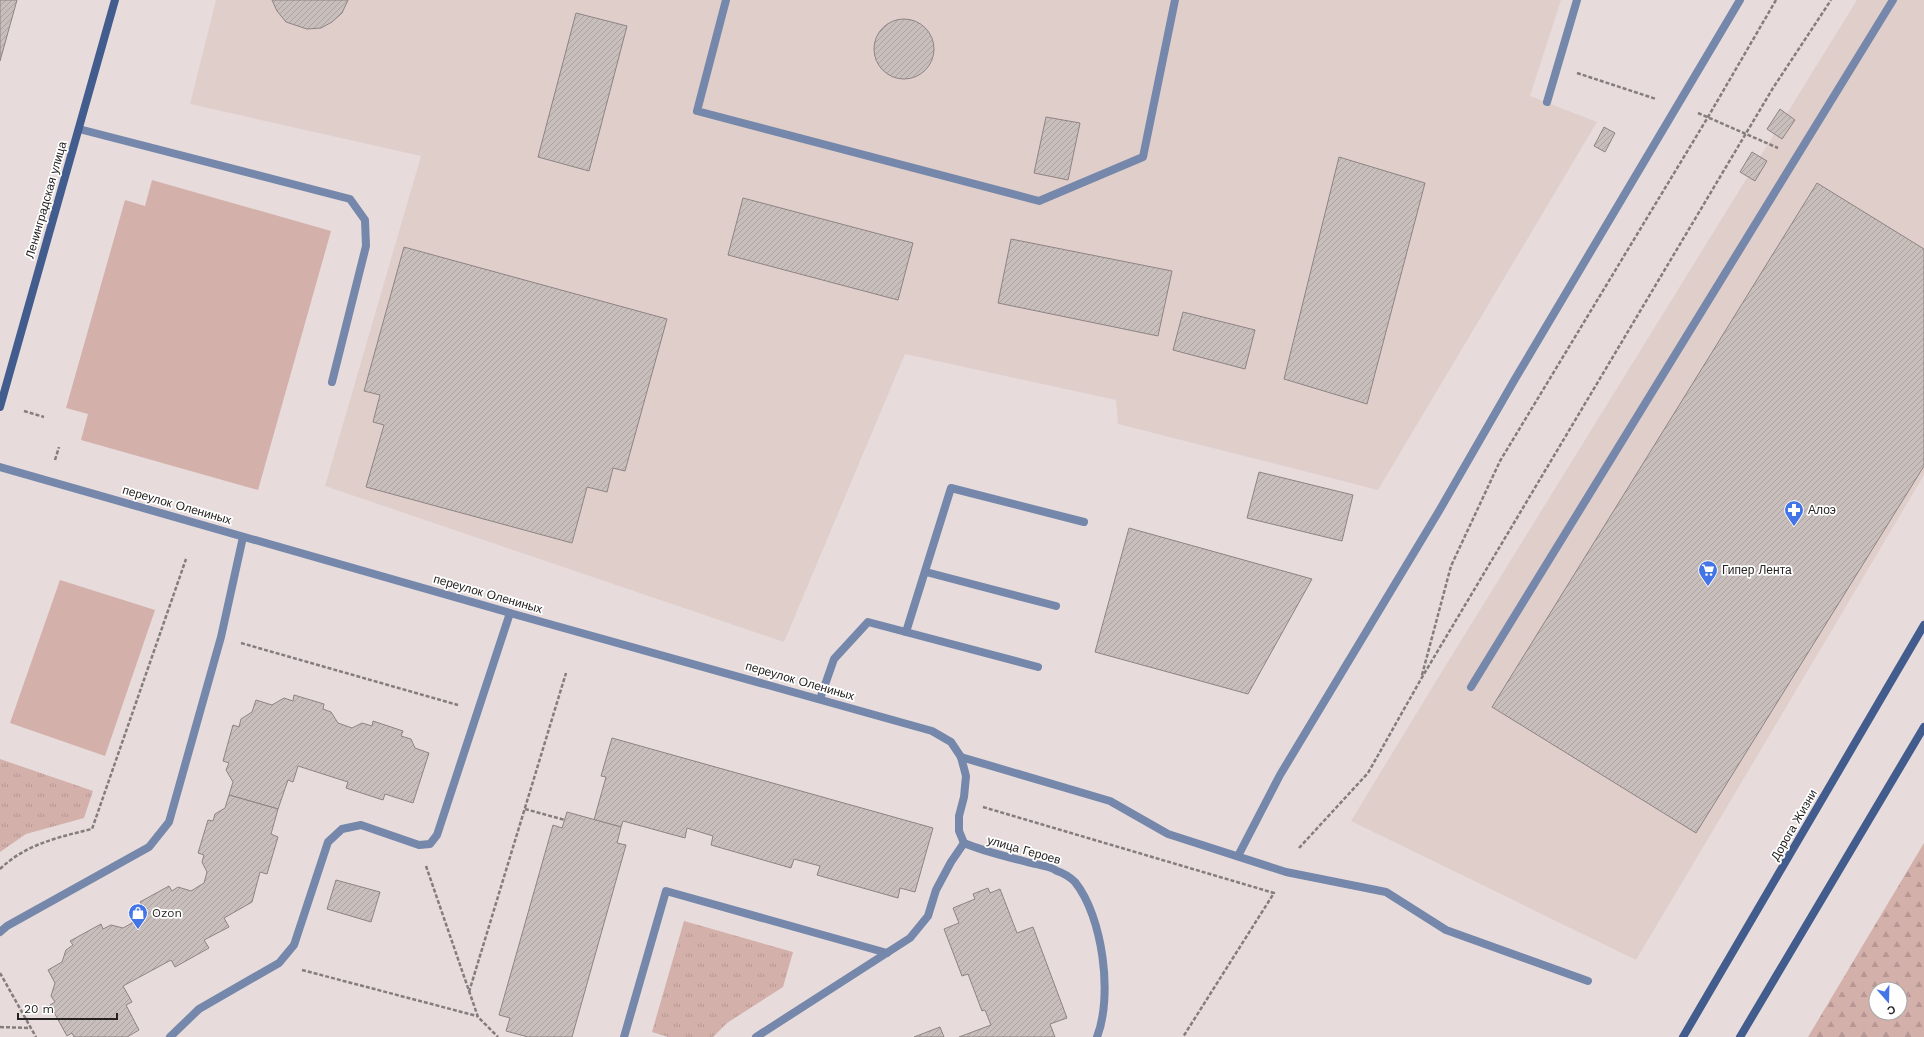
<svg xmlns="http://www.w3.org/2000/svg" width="1924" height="1037" viewBox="0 0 1924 1037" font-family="'Work Sans',sans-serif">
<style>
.built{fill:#e0cecb}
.grass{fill:url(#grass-tufts)}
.forest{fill:url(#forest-firs);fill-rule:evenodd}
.pitch{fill:#d4b0ab}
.building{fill:url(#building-hatch);stroke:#8e8483}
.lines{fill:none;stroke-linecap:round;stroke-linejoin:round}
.path{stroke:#857d7d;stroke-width:2.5;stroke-dasharray:4 2;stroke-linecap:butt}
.lane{stroke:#7587aa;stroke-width:8}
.street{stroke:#7587aa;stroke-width:8}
.secondary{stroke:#435c8e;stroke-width:8}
.labels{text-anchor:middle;stroke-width:3.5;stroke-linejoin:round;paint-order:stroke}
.street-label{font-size:12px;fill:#262222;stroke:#fff}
.poi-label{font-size:12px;fill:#262222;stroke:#fff;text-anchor:start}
</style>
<defs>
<pattern id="grass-tufts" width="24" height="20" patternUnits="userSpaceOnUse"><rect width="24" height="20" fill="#d4b0ab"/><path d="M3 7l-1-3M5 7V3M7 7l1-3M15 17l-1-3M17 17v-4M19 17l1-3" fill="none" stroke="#b69793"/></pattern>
<pattern id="forest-firs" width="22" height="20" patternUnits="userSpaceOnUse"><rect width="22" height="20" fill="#d4b0ab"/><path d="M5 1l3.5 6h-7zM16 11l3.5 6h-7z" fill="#b69793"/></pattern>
<pattern id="building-hatch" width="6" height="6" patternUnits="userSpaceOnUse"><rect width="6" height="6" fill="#c8bebc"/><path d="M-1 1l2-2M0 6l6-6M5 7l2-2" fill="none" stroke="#aca3a1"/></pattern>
</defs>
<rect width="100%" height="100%" fill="#e7dcdb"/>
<!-- built -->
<g class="built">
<polygon points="216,0 1561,0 1530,96 1597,122 1378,490 1118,424 1116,400 905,354 784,642 325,486 421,156 190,104"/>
<polygon points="1857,0 1924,0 1924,475 1636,960 1351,821 1441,673"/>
</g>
<!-- grass -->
<g class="grass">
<polygon points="0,759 93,791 84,818 26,834 0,852"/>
<polygon points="684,921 793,952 783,987 727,1023 713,1037 668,1037 652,1032"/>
</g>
<!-- forest -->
<path class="forest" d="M1924 843V1037H1808ZM1876 989H1900V1013H1876Z"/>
<!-- pitch -->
<g class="pitch">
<polygon points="152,180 331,231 258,490 81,440 88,414 66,408 125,200 145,206"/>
<polygon points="60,580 155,610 105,756 10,723"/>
</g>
<!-- building -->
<g class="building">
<polygon points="0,0 17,0 0,61"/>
<polygon points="272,0 348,0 342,13 332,22 321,28 307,29 286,22 277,11"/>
<polygon points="576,13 627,26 589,171 538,157"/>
<circle cx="904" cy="49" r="30"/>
<polygon points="1780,109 1795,120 1782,139 1767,129"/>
<polygon points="1046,117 1080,123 1068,180 1034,173"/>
<polygon points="1604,127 1615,133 1605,152 1594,146"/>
<polygon points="1752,152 1767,161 1755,181 1740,172"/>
<polygon points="1339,157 1425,183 1367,404 1284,379"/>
<polygon points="1817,183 1924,249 1924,466 1696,833 1492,707"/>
<polygon points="743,198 913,243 898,300 728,255"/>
<polygon points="1011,239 1172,271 1158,336 998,303"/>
<polygon points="404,247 667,319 625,471 613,468 607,492 587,487 572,543 366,487 384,425 373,422 380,395 364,391"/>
<polygon points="1183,312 1255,330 1245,369 1173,350"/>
<polygon points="1259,472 1353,495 1342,541 1247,518"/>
<polygon points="1129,528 1312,579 1248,694 1095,652"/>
<polygon points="294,695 324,704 323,709 331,712 338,723 352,728 362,723 372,726 373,721 403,731 401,736 411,739 415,748 429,753 413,803 385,794 383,800 346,788 348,782 298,766 293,782 288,780 278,809 229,795 233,782 226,770 229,763 223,761 233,725 239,727 241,719 252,712 256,700 272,705 284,698 293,701"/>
<polygon points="612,738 933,828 915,892 900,888 898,898 817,875 820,866 794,859 791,868 711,845 713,836 687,828 685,838 623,821 621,827 594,820 606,777 601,776"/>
<polygon points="229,795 278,809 271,834 278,837 267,874 260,872 252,902 224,918 229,927 204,940 209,948 175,967 171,960 123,986 132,1002 126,1005 139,1030 127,1037 74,1037 72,1033 67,1036 50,1005 55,1002 51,996 55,983 48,970 62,962 66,950 73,945 70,941 101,924 103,929 111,925 123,928 132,923 136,910 143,907 140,902 169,886 172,891 178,887 191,891 204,883 207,872 202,862 204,855 198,853 208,820 213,821 215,814 225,808"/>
<polygon points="567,812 621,827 617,843 626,845 572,1037 528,1037 506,1031 510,1018 499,1015 553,825 562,828"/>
<polygon points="336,880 380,892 371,922 327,909"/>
<polygon points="988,888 990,893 1000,889 1017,933 1033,927 1067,1018 1050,1024 1055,1037 959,1037 991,1025 985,1010 982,1011 968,974 962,976 944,929 959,923 953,908 975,899 973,894"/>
<polygon points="940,1027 944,1037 914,1037"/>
</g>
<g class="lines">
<!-- path -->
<g class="path">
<polyline points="1577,73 1656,99"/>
<polyline points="1698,113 1778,148"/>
<polyline points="24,411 44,417"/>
<polyline points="55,460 59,447"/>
<polyline points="241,643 458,705"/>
<polyline points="1422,675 1451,566 1500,461 1708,117 1776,0"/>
<polyline points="983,807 1274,893 1183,1037"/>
<polyline points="525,809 565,820"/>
<polyline points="1299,848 1368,773 1421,679 1773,88 1831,0"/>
<polyline points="426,866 478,1017 498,1037"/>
<path d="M0 869C26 844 59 837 92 829L186 559"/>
<polyline points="302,970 477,1016"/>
<polyline points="0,973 36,1037"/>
<polyline points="469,992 566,673"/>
<polyline points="0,1027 30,1028"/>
</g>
<!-- lane -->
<g class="lane">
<polyline points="726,0 697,111 1039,201 1143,157 1175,0"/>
<polyline points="1547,102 1577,0"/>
<polyline points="79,129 350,199 365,220 366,246 332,382"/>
<polyline points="926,572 1056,606"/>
<polyline points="906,632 951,488 1084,522"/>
<polyline points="1471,687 1893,0"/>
<polyline points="820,699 834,659 868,622 1038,667"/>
<polyline points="961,757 1110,801 1168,834 1286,872 1386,892 1446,930 1588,981"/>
<polyline points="1238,856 1280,775 1439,511 1515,379 1740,0"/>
<polyline points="0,932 7,926 149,847 169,822 221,637 243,537"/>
<polyline points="170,1037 199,1009 279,963 294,945 328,842 342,829 361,825 419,845 430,844 437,835 510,613"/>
<polyline points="624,1037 666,891 887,953"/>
<polyline points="756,1037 910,938 928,916 936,890 951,862 964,843"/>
</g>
<!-- street -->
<path class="street" d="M0 467 510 613 932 731 951 742 961 757 966 776 964 797 959 816V831L964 843C985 852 1009 857 1031 863 1039 865 1050 866 1057 871 1063 873 1071 878 1075 882 1103 917 1113 996 1097 1037"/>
<!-- secondary -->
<g class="secondary">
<polyline points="0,407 115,0"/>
<polyline points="1683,1037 1924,625"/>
<polyline points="1740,1037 1924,727"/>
</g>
</g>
<!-- icons -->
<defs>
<g id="pharmacy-pin" transform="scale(1)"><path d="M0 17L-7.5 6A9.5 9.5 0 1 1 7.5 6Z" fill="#4375e6" stroke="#fff"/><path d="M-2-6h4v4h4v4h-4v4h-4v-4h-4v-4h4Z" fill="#fff"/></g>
<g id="supermarket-pin" transform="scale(1)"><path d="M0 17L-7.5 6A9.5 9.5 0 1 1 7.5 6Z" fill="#4375e6" stroke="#fff"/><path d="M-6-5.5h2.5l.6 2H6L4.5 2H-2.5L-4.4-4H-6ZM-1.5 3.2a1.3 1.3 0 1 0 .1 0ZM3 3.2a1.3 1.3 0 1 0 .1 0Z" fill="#fff"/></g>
<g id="shop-pin" transform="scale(1)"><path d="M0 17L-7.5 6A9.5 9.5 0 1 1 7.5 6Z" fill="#4375e6" stroke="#fff"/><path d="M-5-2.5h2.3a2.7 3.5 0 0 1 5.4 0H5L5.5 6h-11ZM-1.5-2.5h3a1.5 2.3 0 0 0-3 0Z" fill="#fff"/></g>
</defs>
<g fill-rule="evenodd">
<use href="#pharmacy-pin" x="1794" y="510"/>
<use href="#supermarket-pin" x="1708" y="570"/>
<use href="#shop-pin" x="138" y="913"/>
</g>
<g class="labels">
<!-- street labels -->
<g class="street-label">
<text transform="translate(46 200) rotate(-74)" y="4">Ленинградская улица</text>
<text transform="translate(177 505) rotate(16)" y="4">переулок Олениных</text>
<text transform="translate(488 594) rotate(16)" y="4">переулок Олениных</text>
<text transform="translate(800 681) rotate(16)" y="4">переулок Олениных</text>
<text transform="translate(1794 825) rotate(-60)" y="4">Дорога Жизни</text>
<text transform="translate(1024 850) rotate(16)" y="4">улица Героев</text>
</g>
<!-- poi labels -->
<g class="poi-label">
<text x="1808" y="514">Алоэ</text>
<text x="1722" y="574">Гипер Лента</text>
<text x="152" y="917">Ozon</text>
</g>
</g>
<!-- north arrow -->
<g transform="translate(1888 1001) rotate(160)"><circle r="19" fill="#ffffff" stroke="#a8a7a7"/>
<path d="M0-3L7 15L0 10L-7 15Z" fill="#4375e6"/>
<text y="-6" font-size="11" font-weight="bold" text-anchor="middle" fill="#262222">С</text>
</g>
<!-- scale -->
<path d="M18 1013v6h99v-6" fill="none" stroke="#262222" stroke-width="2"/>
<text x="24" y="1013" font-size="12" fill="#262222" stroke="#ffffff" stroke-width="3" paint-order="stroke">20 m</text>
</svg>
